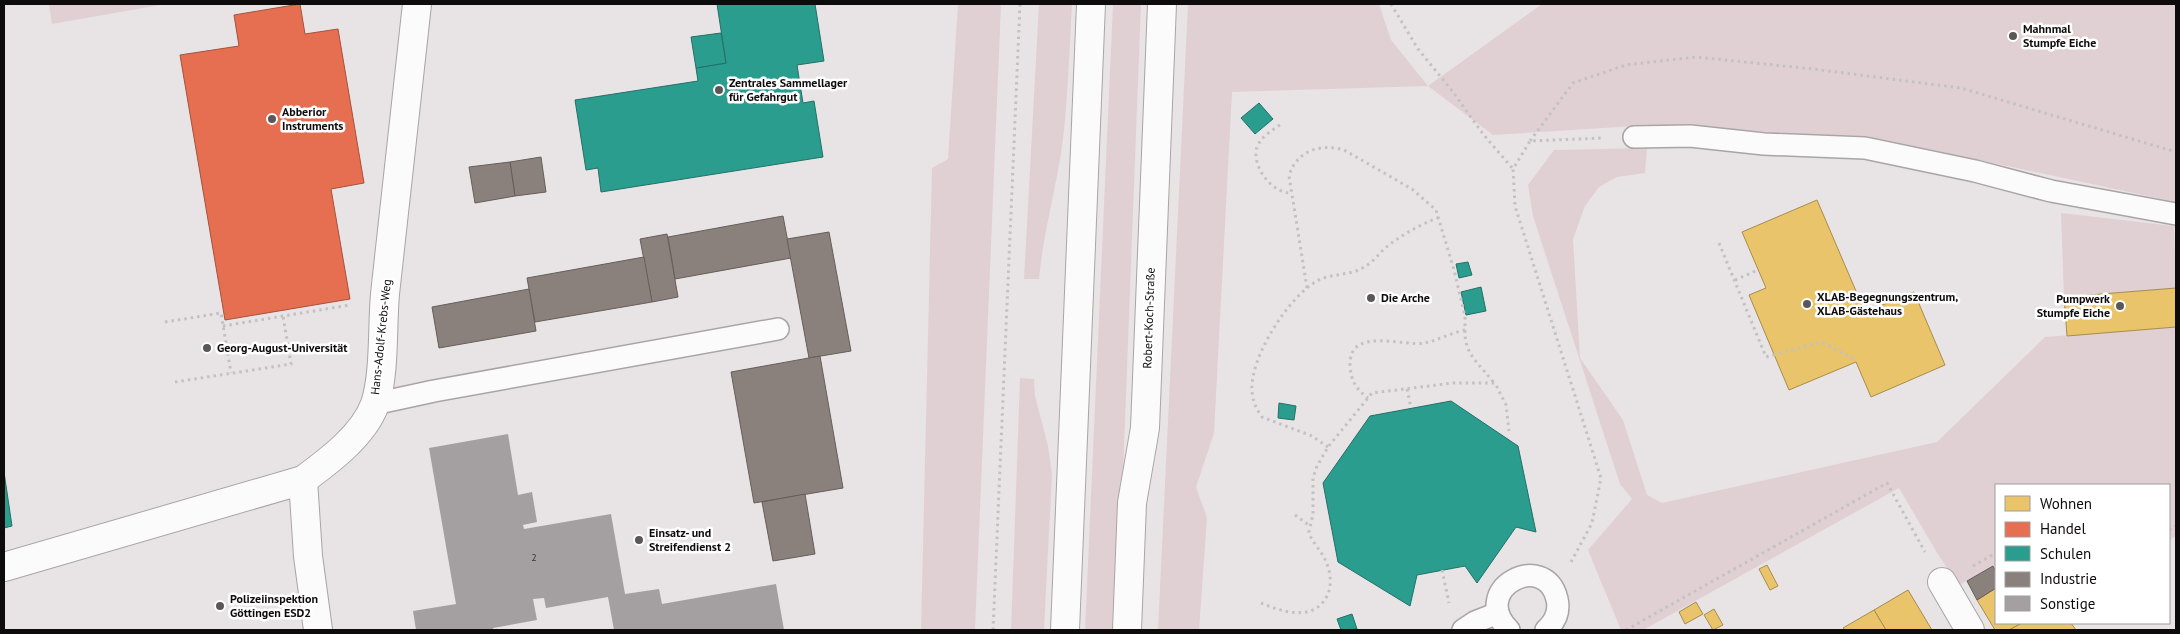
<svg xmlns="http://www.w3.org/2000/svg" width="2180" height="634" viewBox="0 0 2180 634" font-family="'PT Sans',sans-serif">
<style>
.green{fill:#e1d0d3}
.homes{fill:#e9c46a;stroke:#a78c4e}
.shops{fill:#e76f51;stroke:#a6513c}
.schools{fill:#2a9d8f;stroke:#227168}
.industry{fill:#8a817c;stroke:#655e5a}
.building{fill:#a4a0a1}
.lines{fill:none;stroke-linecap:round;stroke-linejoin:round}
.lane-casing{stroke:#a9a5a6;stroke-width:24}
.street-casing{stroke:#a9a5a6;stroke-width:30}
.secondary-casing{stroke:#a9a5a6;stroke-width:30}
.path{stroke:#c2c2c2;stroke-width:3;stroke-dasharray:2.5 4;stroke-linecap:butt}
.lane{stroke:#fcfbfb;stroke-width:21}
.street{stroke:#fcfbfb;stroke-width:28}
.secondary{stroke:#fcfbfb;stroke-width:28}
.poi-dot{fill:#5a5758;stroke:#fff;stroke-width:2}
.labels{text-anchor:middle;stroke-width:5;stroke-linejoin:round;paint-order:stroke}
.number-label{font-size:10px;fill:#343031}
.poi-label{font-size:12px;font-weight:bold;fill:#0e0b0c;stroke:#fff;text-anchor:start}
.street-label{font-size:12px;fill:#0e0b0c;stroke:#fff}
</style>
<rect width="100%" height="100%" fill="#e8e3e4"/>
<!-- green -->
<g class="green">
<polygon points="49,4 166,4 52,24"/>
<polygon points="958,4 1001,4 975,630 921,630 932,168 948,159"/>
<path d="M1039 4H1072C1069 54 1068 104 1061 154 1054 196 1043 236 1039 279H1024Z"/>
<polygon points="1113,4 1141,4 1117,630 1085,630"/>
<polygon points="1188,4 1379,4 1391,40 1428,86 1542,4 2176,4 2176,202 1867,136 1802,134 1651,125 1493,135 1428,86 1232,92 1214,433 1196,487 1207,518 1199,630 1158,630"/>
<polygon points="1647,148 1645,173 1617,177 1599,187 1585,206 1573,239 1580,358 1623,420 1647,495 1662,503 1937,442 2045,337 2176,327 2176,536 2169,540 2169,485 1996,485 1996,565 1959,585 1939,556 1899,488 1643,630 1621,630 1588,550 1632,499 1620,484 1533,216 1528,185 1554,150"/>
<polygon points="2061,213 2174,226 2176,288 2064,297"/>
<polygon points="1020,378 1034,379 1035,396 1048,446 1052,474 1044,630 1011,630"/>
</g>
<!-- homes -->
<g class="homes">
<polygon points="1817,200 1865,312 1914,292 1945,365 1871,397 1856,362 1789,390 1749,295 1766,288 1742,232"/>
<polygon points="2176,288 2176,327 2067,336 2064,297"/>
<polygon points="1767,565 1778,586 1770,590 1759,569"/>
<polygon points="1996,588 1996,623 2022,623 2009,630 1995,630 1977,600"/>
<polygon points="1908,590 1932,630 1886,630 1874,610"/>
<polygon points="1696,602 1703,614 1685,624 1679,612"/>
<polygon points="1714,609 1723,625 1713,630 1704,615"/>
<polygon points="1874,610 1886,630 1845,630 1843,628"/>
<polygon points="2022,623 2071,623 2076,630 2009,630"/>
</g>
<!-- shops -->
<polygon class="shops" points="300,4 305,34 338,29 364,183 331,189 350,299 225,320 180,55 239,46 234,15"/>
<!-- schools -->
<g class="schools">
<polygon points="717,4 815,4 824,61 797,65 803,103 814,101 823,157 601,192 598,168 586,170 575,100 698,81 696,68 726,63"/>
<polygon points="721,33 726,63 696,68 691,37"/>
<polygon points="1259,103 1273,119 1255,134 1241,118"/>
<polygon points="1468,262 1472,275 1459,278 1456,264"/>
<polygon points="1481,287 1486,311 1466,315 1461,292"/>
<polygon points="1451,401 1518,446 1536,532 1516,527 1477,583 1465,566 1417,575 1410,606 1338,562 1323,483 1370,416"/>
<polygon points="1279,403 1296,406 1294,420 1278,418"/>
<polygon points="4,472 12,526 4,528"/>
<polygon points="1352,614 1357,629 1341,630 1337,619"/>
</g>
<!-- industry -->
<g class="industry">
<polygon points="541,157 546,192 515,196 510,162"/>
<polygon points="510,162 515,196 475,203 469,167"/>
<polygon points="783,216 791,258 675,279 668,237"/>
<polygon points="829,232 851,351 809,358 787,239"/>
<polygon points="667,234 678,297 652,302 640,239"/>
<polygon points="644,257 652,302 535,322 527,278"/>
<polygon points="529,289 536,331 439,348 432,307"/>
<polygon points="820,356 843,488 754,503 731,372"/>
<polygon points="805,494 815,554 773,561 762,502"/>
<polygon points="1993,566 1996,572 1996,588 1977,600 1967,581"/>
</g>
<!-- building -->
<polygon class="building" points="508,434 518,495 532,492 537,522 523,525 524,529 611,514 625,594 659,589 662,604 776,584 784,630 614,630 608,597 546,608 544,598 533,599 537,620 493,628 493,630 416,630 413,611 456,604 429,448"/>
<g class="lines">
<!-- lane casing -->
<g class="lane-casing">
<g id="lane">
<polyline points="1634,137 1690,136 1764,144 1865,148 1975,171 2051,191 2176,214"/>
<polyline points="374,404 434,391 778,329"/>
<polyline points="1463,630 1475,622 1498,613"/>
<path d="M1509 630C1468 589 1545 549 1557 599 1560 612 1555 622 1546 630"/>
</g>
</g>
<!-- street casing -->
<g class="street-casing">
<g id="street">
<polyline points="303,480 308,556 318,630"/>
<path d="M4 567 303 480C329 461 364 435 375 404 385 373 382 327 385 294 396 197 406 101 417 4"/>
<polyline points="1942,582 1970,630"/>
</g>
</g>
<!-- secondary casing -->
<g class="secondary-casing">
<g id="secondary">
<polyline points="1065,630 1091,4"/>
<polyline points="1127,630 1132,503 1145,428 1162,4"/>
</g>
</g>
<!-- path -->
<g class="path">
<polyline points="1391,4 1418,49 1453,92 1483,134 1513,169"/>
<path d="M1280 125C1271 131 1261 137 1257 147 1251 166 1272 194 1292 193"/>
<polyline points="1530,141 1573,83 1626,65 1696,57 1813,69 1961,88 2176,152"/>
<polyline points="1719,243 1766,357 1821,342 1856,360"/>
<polyline points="1735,280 1758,270"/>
<path d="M1307 288 1289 176C1296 151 1320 143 1344 150L1412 189 1436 210 1454 270 1465 316V330C1451 333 1438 340 1425 343 1403 347 1349 326 1350 365 1351 381 1356 389 1368 398"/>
<polyline points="165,322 221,313 231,373"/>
<polyline points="223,326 350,305"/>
<path d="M1465 330C1464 355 1480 364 1494 383"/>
<polyline points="175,382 291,364 283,316"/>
<polyline points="1407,389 1411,408"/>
<path d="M1328 447 1312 436 1262 417C1253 405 1250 392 1253 377 1258 347 1290 296 1317 281 1331 273 1351 276 1364 267 1372 263 1378 255 1384 249 1401 235 1419 225 1440 217"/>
<polyline points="1295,515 1310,526"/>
<polyline points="2169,530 2176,526"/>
<polyline points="1571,562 1592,523 1601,478 1515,206 1513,169 1530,141 1603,138"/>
<polyline points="1973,566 1996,553"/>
<polyline points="1442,570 1449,603"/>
<path d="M1261 603C1282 612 1314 622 1327 596 1332 586 1331 572 1326 562 1322 551 1312 543 1309 532L1313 514V478L1317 466 1328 447 1372 393 1453 383H1495L1506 405 1509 431"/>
<polyline points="993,630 1020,4"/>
<polyline points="1626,630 1887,483 1925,552"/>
</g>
<!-- lane -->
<use href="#lane" class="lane"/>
<!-- street -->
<use href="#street" class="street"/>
<!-- secondary -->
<use href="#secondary" class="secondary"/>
</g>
<!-- markers -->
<g class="poi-dot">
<circle cx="2013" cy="36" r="5"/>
<circle cx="719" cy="90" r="5"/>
<circle cx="272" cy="119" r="5"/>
<circle cx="1371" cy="298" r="5"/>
<circle cx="1807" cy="304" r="5"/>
<circle cx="2120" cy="306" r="5"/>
<circle cx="207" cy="348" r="5"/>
<circle cx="639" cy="540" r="5"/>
<circle cx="220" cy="606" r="5"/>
</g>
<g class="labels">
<!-- number labels -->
<g class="number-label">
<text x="534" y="561">2</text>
</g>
<!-- poi labels -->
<g class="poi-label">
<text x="2023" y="33">Mahnmal<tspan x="2023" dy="14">Stumpfe Eiche</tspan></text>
<text x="729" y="87">Zentrales Sammellager<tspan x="729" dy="14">für Gefahrgut</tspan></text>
<text x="282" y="116">Abberior<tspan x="282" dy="14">Instruments</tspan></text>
<text x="1817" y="301">XLAB-Begegnungszentrum,<tspan x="1817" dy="14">XLAB-Gästehaus</tspan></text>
<text x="1381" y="302">Die Arche</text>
<text x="2110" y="303" text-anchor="end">Pumpwerk<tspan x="2110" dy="14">Stumpfe Eiche</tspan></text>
<text x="217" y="352">Georg-August-Universität</text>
<text x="649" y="537">Einsatz- und<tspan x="649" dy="14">Streifendienst 2</tspan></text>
<text x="230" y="603">Polizeiinspektion<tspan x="230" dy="14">Göttingen ESD2</tspan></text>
</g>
<!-- street labels -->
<g class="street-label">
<text transform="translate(1149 318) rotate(-88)" y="4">Robert-Koch-Straße</text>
<text transform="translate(381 337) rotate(-84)" y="4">Hans-Adolf-Krebs-Weg</text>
</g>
</g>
<!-- border -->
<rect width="2180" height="634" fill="none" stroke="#0e0b0c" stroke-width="10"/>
<!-- legend -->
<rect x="1995" y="484" width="175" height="140" fill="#ffffff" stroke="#9f9d9e"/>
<rect x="2005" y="496" width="25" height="15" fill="#e9c46a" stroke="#9f9d9e"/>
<text x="2040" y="509" font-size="15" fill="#0e0b0c">Wohnen</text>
<rect x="2005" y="522" width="25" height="15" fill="#e76f51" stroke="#9f9d9e"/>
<text x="2040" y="534" font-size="15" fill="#0e0b0c">Handel</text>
<rect x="2005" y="546" width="25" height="15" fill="#2a9d8f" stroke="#9f9d9e"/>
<text x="2040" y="559" font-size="15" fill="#0e0b0c">Schulen</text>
<rect x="2005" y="572" width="25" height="15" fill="#8a817c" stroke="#9f9d9e"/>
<text x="2040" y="584" font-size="15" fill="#0e0b0c">Industrie</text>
<rect x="2005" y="596" width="25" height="15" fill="#a4a0a1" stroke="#9f9d9e"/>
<text x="2040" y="609" font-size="15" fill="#0e0b0c">Sonstige</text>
</svg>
